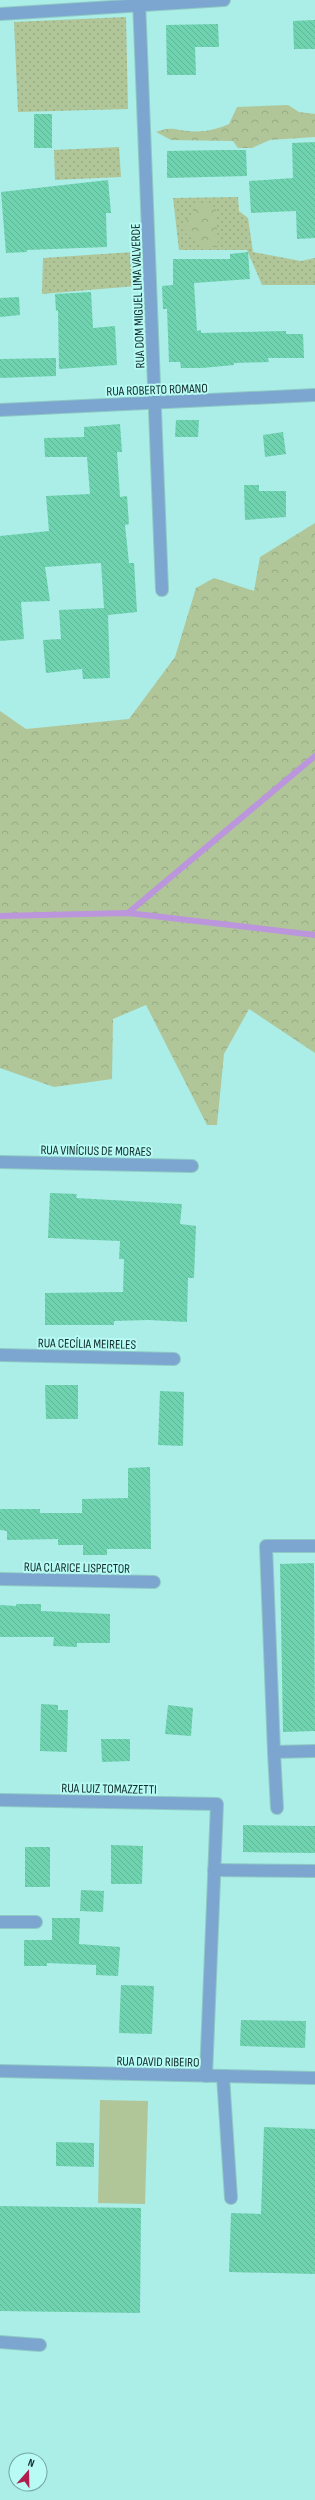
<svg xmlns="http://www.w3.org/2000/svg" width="315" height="2500" viewBox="0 0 315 2500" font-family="'Sofia Sans Condensed',sans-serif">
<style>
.grass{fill:url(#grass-dots)}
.forest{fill:url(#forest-crowns)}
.pitch{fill:#b0c699}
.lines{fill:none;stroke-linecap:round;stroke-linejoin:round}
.stream{stroke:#bc96dc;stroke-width:6}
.building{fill:url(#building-back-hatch)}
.minor-casing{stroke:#8fcac5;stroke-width:14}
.minor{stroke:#7ca6cf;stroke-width:12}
.labels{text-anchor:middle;stroke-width:4;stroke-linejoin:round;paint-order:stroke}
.street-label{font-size:13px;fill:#0e2a28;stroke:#b8faf4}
</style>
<defs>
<pattern id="grass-dots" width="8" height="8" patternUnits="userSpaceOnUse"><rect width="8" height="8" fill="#b0c699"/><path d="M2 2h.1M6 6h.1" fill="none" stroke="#96aa84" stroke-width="1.8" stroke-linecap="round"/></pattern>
<pattern id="forest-crowns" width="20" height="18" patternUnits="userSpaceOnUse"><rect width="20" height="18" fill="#b0c699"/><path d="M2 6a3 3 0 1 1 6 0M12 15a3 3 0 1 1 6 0" fill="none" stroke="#96aa84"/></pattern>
<pattern id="building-back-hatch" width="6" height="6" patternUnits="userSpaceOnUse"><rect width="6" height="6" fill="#6fd3b0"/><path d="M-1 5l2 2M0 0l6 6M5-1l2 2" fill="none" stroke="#5fb597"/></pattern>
</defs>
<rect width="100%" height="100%" fill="#abede7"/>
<!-- grass -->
<g class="grass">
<polygon points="126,17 128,109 18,112 14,22"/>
<polygon points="119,147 121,177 55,180 54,150"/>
<polygon points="238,197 239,211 248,218 253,252 301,261 315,258 315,285 262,285 247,250 179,250 173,198"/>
<polygon points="133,252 136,286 42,294 43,258"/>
</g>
<!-- forest -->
<g class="forest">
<path d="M288 105 299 112 315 114V137L270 140 252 148H238L233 141 171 140 156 132C172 126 174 130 189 131 203 133 217 129 229 124L237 107Z"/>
<polygon points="211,204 216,209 218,247 204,247 185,233 186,220 195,210 194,205"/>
<polygon points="315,523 315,1053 249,1009 224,1054 217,1125 207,1125 146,1005 113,1019 112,1079 54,1087 0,1068 0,711 26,729 129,719 175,657 196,588 214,578 254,591 260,557"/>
</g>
<!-- pitch -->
<polygon class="pitch" points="100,2100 148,2101 145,2204 98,2203"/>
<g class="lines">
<!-- stream -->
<g class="stream">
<polyline points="128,913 315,756"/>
<polyline points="0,916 128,913 315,935"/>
</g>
</g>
<!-- building -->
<g class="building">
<polygon points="315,20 315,49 294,49 293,21"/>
<polygon points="218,24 219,47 195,47 196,75 167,75 166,25"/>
<rect x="34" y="114" width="18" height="34"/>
<polygon points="315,142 315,238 297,239 296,211 251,213 249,181 293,178 292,143"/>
<polygon points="223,150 246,150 247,176 167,178 167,151"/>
<polygon points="108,180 111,213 106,213 107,247 27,250 27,252 6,253 1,192"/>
<polygon points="248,252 250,279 194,283 197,331 201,330 201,333 286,331 286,334 303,334 304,358 268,358 269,362 234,363 234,365 202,368 181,368 180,362 169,362 167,309 163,309 162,286 173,285 173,259 230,259 230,254"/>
<polygon points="91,292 93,328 115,326 117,365 59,369 58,310 56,311 55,294"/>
<polygon points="19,297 20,315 0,317 0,298"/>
<polygon points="56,358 56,376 0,378 0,359"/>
<polygon points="176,420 199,420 198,437 175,437"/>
<polygon points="120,424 122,452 117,452 120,497 127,496 129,524 125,525 129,563 134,563 137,612 108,615 110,678 83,679 82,669 46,673 43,640 61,639 59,610 104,608 101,563 45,567 50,601 21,602 24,639 0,641 0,536 49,531 46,496 90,494 87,457 45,457 44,438 84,437 84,427"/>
<polygon points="283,432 286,454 265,457 263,435"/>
<polygon points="244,485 259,485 259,491 286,491 286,517 245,520"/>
<polygon points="50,1193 77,1194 76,1198 182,1204 180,1224 196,1226 194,1278 188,1278 187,1322 148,1320 114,1321 114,1325 45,1325 45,1293 123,1292 124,1259 119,1259 120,1241 48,1238"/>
<polygon points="45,1385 78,1385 78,1419 46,1419"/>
<polygon points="160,1391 184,1392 183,1446 158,1445"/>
<polygon points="150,1467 151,1549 107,1549 107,1555 83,1555 83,1545 58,1545 58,1539 7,1540 7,1531 0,1530 0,1509 40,1509 40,1513 82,1513 82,1499 128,1498 128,1468"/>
<polygon points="314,1563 315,1731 283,1732 280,1564"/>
<polygon points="16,1604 41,1604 41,1611 110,1614 110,1643 77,1643 77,1647 53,1646 54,1637 0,1637 0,1605 16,1606"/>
<polygon points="41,1704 58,1705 58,1710 68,1710 67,1752 40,1751"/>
<polygon points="168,1705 193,1708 191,1736 165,1734"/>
<polygon points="101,1739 130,1739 130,1761 102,1762"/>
<polygon points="243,1825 315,1826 315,1853 243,1852"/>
<polygon points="111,1845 143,1846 142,1884 111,1884"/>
<rect x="25" y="1847" width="25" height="40"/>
<polygon points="81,1890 104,1891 103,1912 80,1911"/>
<polygon points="52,1918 80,1918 79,1944 120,1947 118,1976 96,1975 96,1965 47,1963 47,1966 24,1966 24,1940 52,1940"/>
<polygon points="121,1985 154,1986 152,2034 119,2033"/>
<polygon points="241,2020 306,2021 305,2048 240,2046"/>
<polygon points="264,2127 315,2129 315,2274 229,2272 231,2213 261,2214"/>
<polygon points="56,2142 94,2143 94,2167 56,2166"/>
<polygon points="0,2206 141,2208 140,2313 0,2311"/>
</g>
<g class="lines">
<!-- minor casing -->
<g class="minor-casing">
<g id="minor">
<polyline points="139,0 162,590"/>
<polyline points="0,14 224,0"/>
<polyline points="0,410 315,395"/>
<polyline points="0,1162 192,1166"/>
<polyline points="0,1355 174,1359"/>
<polyline points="0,1579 154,1582"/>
<polyline points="274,1752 266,1546 315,1546"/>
<polyline points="0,1800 217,1804 206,2076"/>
<polyline points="277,1808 274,1752 315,1751"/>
<polyline points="214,1870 315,1871"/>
<polyline points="0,1922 36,1922"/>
<polyline points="0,2071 315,2078"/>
<polyline points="223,2076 231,2198"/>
<polyline points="0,2342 40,2345"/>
</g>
</g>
<!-- minor -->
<use href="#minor" class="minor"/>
</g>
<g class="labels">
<!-- street labels -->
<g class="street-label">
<text transform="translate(137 296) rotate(-92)" y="5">RUA DOM MIGUEL LIMA VALVERDE</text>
<text transform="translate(157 389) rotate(-2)" y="5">RUA ROBERTO ROMANO</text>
<text transform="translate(96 1150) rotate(1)" y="5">RUA VINÍCIUS DE MORAES</text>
<text transform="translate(87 1343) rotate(1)" y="5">RUA CECÍLIA MEIRELES</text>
<text transform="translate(77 1567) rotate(1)" y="5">RUA CLARICE LISPECTOR</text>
<text transform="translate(109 1788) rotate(1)" y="5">RUA LUIZ TOMAZZETTI</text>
<text transform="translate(158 2061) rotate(1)" y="5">RUA DAVID RIBEIRO</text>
</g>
</g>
<!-- north arrow -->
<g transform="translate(28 2472) rotate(20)"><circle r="19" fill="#b8faf4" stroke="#74a7a2"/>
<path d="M0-3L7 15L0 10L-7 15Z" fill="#b01e4d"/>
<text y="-6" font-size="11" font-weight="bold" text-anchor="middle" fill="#0e2a28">N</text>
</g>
</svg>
